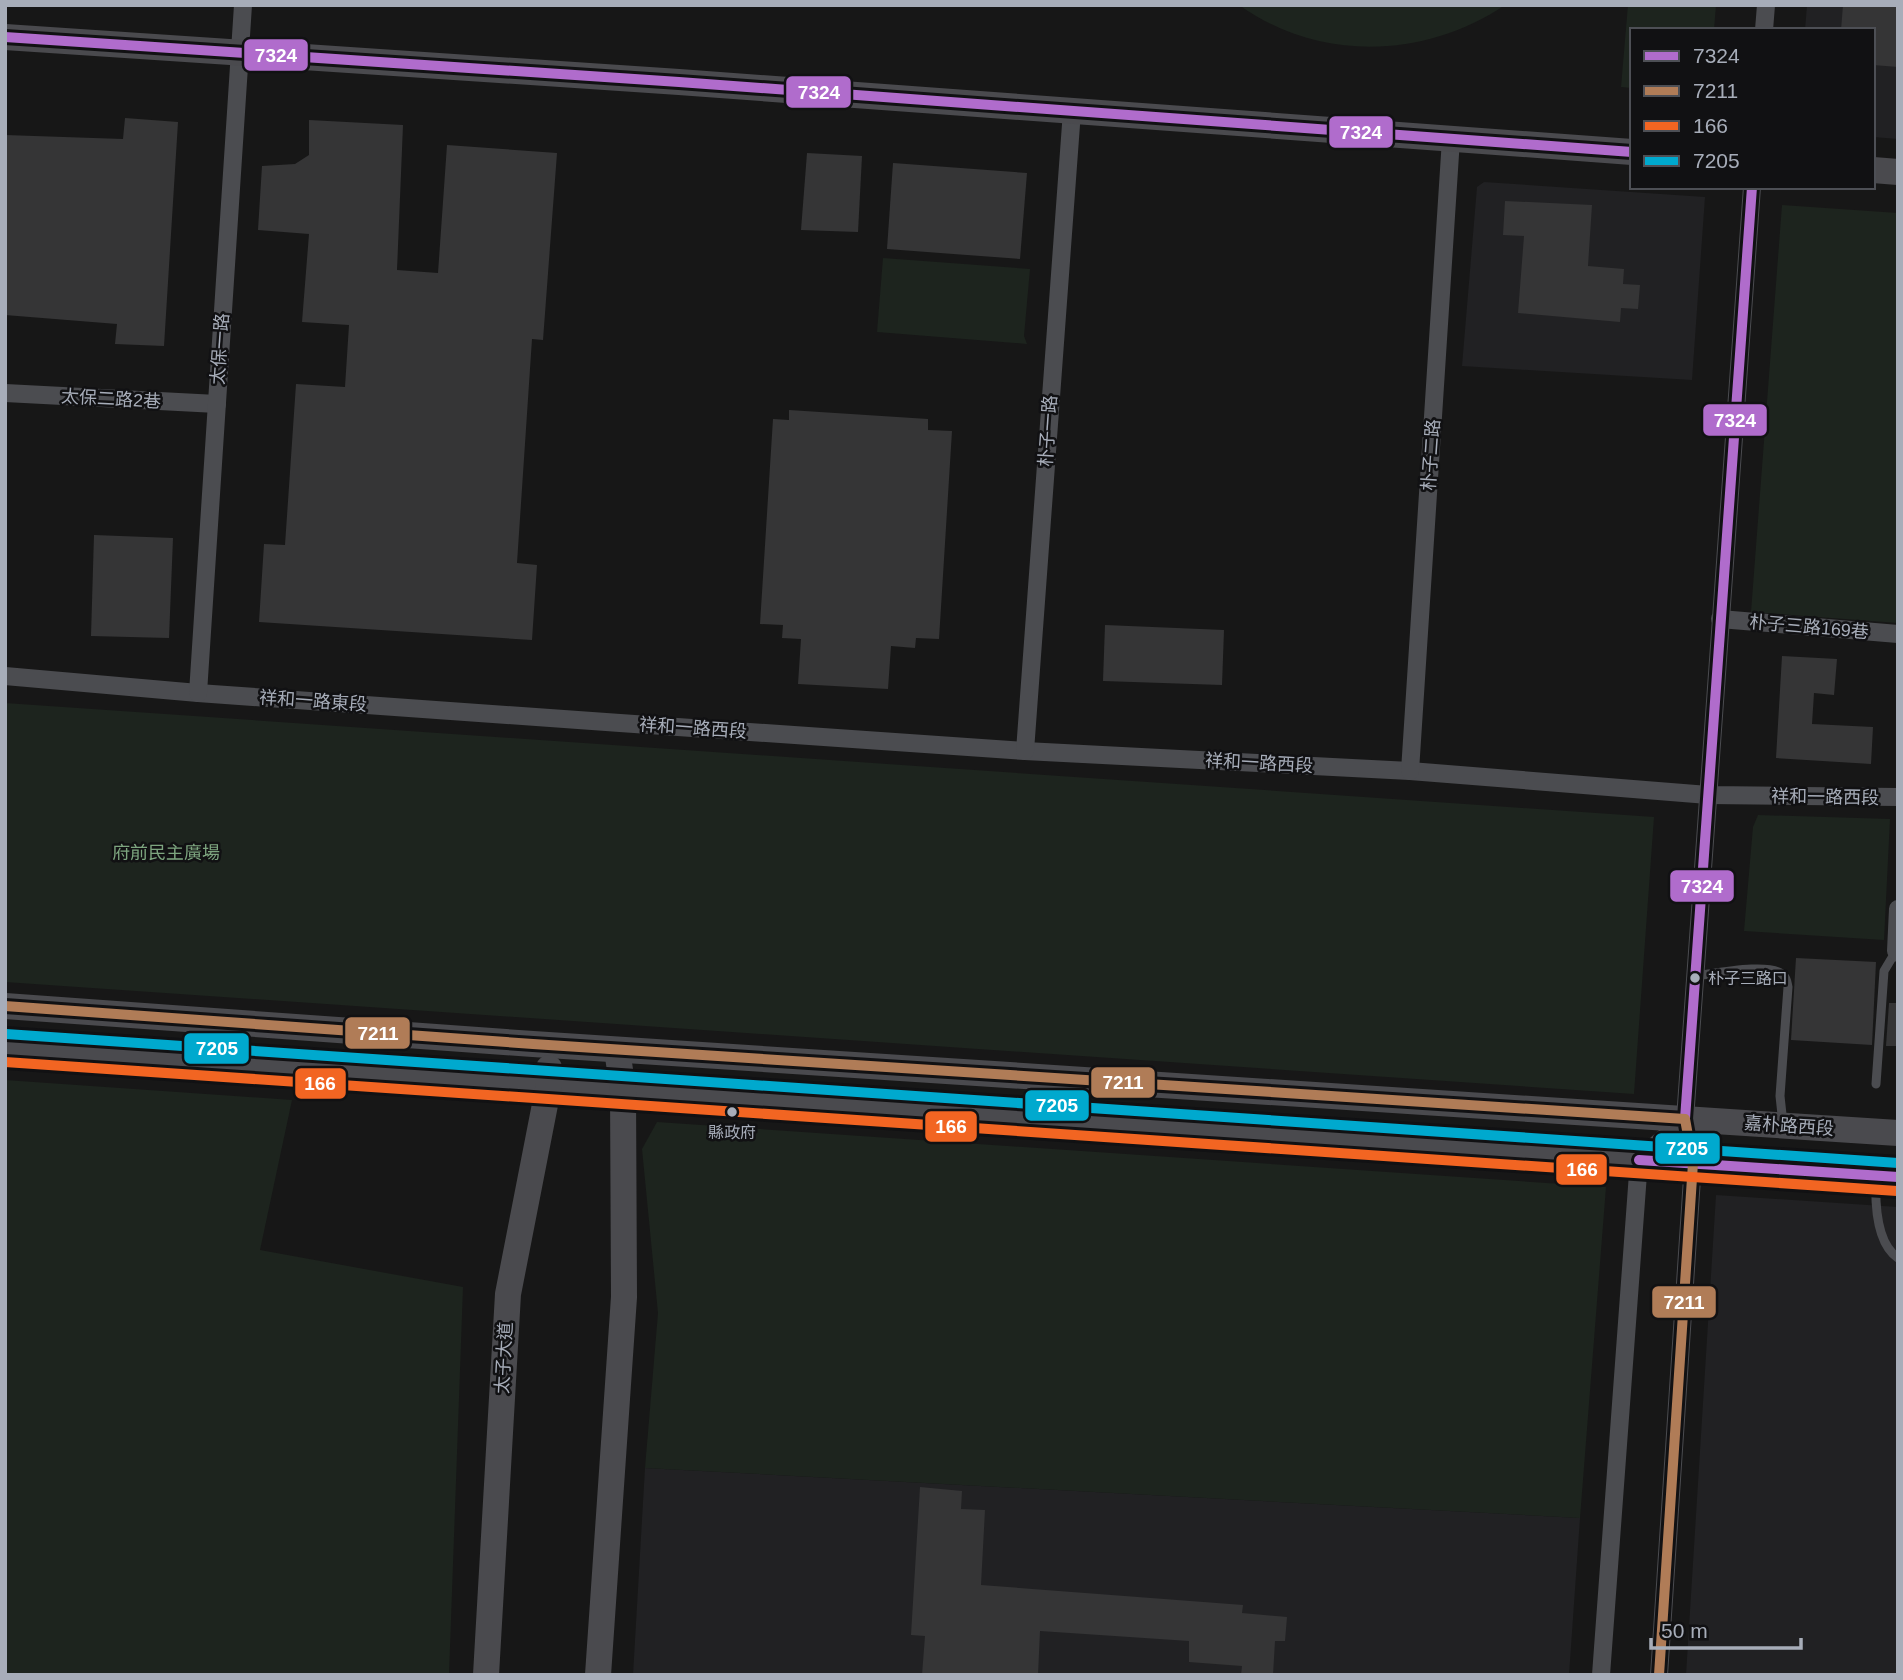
<svg xmlns="http://www.w3.org/2000/svg" width="1903" height="1680" viewBox="0 0 1903 1680" font-family="Arial,'Noto Sans TC',sans-serif">
<style>
.built{fill:#212123}
.green{fill:#1d241e}
.building{fill:#353536}
.lines{fill:none;stroke-linecap:round;stroke-linejoin:round}
.lane{stroke:#4b4c50;stroke-width:9}
.street{stroke:#4b4c50;stroke-width:18}
.secondary{stroke:#4a4a4e;stroke-width:26}
.bus-1-casing{stroke:#111113;stroke-width:16}
.bus-2-casing{stroke:#111113;stroke-width:16}
.bus-3-casing{stroke:#111113;stroke-width:16}
.bus-4-casing{stroke:#111113;stroke-width:16}
.bus-1{stroke:#b06ccc;stroke-width:10}
.bus-2{stroke:#b07c57;stroke-width:10}
.bus-3{stroke:#f26522;stroke-width:10}
.bus-4{stroke:#00a9ce;stroke-width:10}
.bus-dot{fill:#a7adb9;stroke:#111113;stroke-width:2.5}
.labels{text-anchor:middle;stroke-width:5;stroke-linejoin:round;paint-order:stroke}
.bus-label{font-size:16px;fill:#a7adb9;stroke:#111113;text-anchor:start}
.street-label{font-size:18px;fill:#a7adb9;stroke:#111113}
.park-label{font-size:18px;fill:#7da57f;stroke:#111113}
.line-badge{stroke:#111113;stroke-width:2.5}
.badge-label{font-size:19px;text-anchor:middle;font-weight:bold;fill:#fff}
</style>
<rect width="100%" height="100%" fill="#171717"/>
<!-- built -->
<g class="built">
<polygon points="1807,5 1898,5 1898,139 1873,137 1873,30 1805,30"/>
<polygon points="1484,182 1705,197 1692,380 1462,366 1477,187"/>
<polygon points="1716,1195 1898,1207 1898,1675 1686,1675"/>
<polygon points="645,1468 1580,1518 1569,1675 633,1675"/>
</g>
<!-- green -->
<g class="green">
<path d="M1239 5H1505C1425 59 1319 62 1239 5Z"/>
<polygon points="1628,5 1716,5 1714,30 1632,30 1632,88 1621,87"/>
<polygon points="1782,205 1898,213 1898,623 1751,612"/>
<polygon points="883,258 1030,269 1024,336 1027,344 877,332"/>
<polygon points="5,703 1654,817 1634,1094 5,982"/>
<polygon points="1758,815 1890,819 1884,940 1744,931 1753,827"/>
<polygon points="5,1080 292,1100 260,1250 463,1287 449,1675 5,1675"/>
<polygon points="657,1122 1606,1187 1580,1518 645,1468 658,1313 642,1149"/>
</g>
<!-- building -->
<g class="building">
<polygon points="1843,5 1898,5 1898,67 1873,65 1873,30 1841,30"/>
<polygon points="125,118 178,122 164,346 115,344 117,324 5,315 5,135 123,139"/>
<polygon points="309,120 403,125 397,270 438,273 447,145 557,153 543,340 532,339 517,563 537,565 532,640 259,622 264,544 285,545 296,384 345,387 349,325 302,322 309,234 258,230 262,166 295,164 309,155"/>
<polygon points="807,153 862,156 858,232 801,230"/>
<polygon points="893,163 1027,173 1020,259 887,249"/>
<polygon points="1505,201 1592,205 1588,266 1624,269 1623,284 1640,285 1638,309 1621,308 1620,322 1518,313 1524,236 1503,235"/>
<polygon points="789,410 928,419 928,430 952,431 939,639 916,638 915,648 891,646 888,689 798,684 801,639 782,638 783,625 760,624 773,419 789,420"/>
<polygon points="94,535 173,538 169,638 91,636"/>
<polygon points="1105,625 1224,630 1222,685 1103,681"/>
<polygon points="1782,656 1837,659 1834,695 1814,693 1812,724 1873,727 1871,764 1776,758"/>
<polygon points="1796,958 1876,962 1872,1045 1791,1040"/>
<polygon points="1889,1003 1898,1003 1898,1046 1886,1046"/>
<polygon points="920,1487 962,1491 961,1509 985,1510 981,1585 1243,1605 1242,1613 1287,1617 1285,1641 1275,1641 1273,1675 1241,1675 1242,1666 1189,1662 1189,1641 1040,1631 1038,1675 922,1675 925,1636 911,1635"/>
</g>
<g class="lines">
<!-- lane -->
<g class="lane">
<path d="M1695 976C1712 974 1774 961 1784 976 1787 979 1787 983 1788 987L1780 1096 1783 1124"/>
<polyline points="1876,1084 1884,971 1896,951"/>
<path d="M1876 1177C1875 1201 1876 1243 1898 1258"/>
</g>
<!-- street -->
<g class="street">
<polyline points="1764,30 1766,5"/>
<polyline points="5,393 217,404"/>
<polyline points="1720,619 1898,634"/>
<polyline points="5,676 198,693 620,723 1025,751 1410,771 1708,795 1898,797"/>
<polyline points="198,693 243,5"/>
<polyline points="1025,751 1072,111"/>
<polyline points="1410,771 1451,139"/>
<polyline points="1898,909 1896,951 1898,953"/>
<polyline points="1601,1675 1639,1160 1685,1119"/>
<polyline points="1659,1675 1693,1163 1685,1119 1752,187"/>
</g>
<!-- secondary -->
<g class="secondary">
<polyline points="5,37 679,82 1632,152"/>
<polyline points="1873,170 1898,172"/>
<polyline points="5,1006 533,1044 1898,1133"/>
<polyline points="5,1048 1898,1177"/>
<polyline points="486,1675 508,1294 549,1084 549,1068"/>
<polyline points="598,1675 624,1297 623,1090 617,1050"/>
</g>
<!-- bus-1 casing -->
<g class="bus-1-casing">
<g id="bus-1">
<polyline points="5,37 679,82 1632,152"/>
<polyline points="1685,1119 1752,187"/>
<polyline points="1639,1160 1898,1177"/>
</g>
</g>
<!-- bus-2 casing -->
<g class="bus-2-casing">
<polyline id="bus-2" points="5,1006 533,1044 1685,1119 1693,1163 1659,1675"/>
</g>
<!-- bus-3 casing -->
<g class="bus-3-casing">
<polyline id="bus-3" points="5,1062 1897,1191"/>
</g>
<!-- bus-4 casing -->
<g class="bus-4-casing">
<polyline id="bus-4" points="6,1034 1898,1163"/>
</g>
<!-- bus-1 -->
<use href="#bus-1" class="bus-1"/>
<!-- bus-2 -->
<use href="#bus-2" class="bus-2"/>
<!-- bus-3 -->
<use href="#bus-3" class="bus-3"/>
<!-- bus-4 -->
<use href="#bus-4" class="bus-4"/>
</g>
<!-- markers -->
<g class="bus-dot">
<circle cx="1695" cy="978" r="6"/>
<circle cx="732" cy="1112" r="6"/>
</g>
<g class="labels">
<!-- bus labels -->
<g class="bus-label">
<text x="1708" y="984">朴子三路口</text>
<text x="732" y="1138" text-anchor="middle">縣政府</text>
</g>
<!-- street labels -->
<g class="street-label">
<text transform="translate(220 349) rotate(-86)" y="6">太保一路</text>
<text transform="translate(111 399) rotate(3)" y="6">太保二路2巷</text>
<text transform="translate(1048 431) rotate(-86)" y="6">朴子一路</text>
<text transform="translate(1431 455) rotate(-86)" y="6">朴子二路</text>
<text transform="translate(1809 627) rotate(5)" y="6">朴子三路169巷</text>
<text transform="translate(313 701) rotate(4)" y="6">祥和一路東段</text>
<text transform="translate(693 728) rotate(4)" y="6">祥和一路西段</text>
<text transform="translate(1259 763) rotate(3)" y="6">祥和一路西段</text>
<text transform="translate(1825 797) rotate(1)" y="6">祥和一路西段</text>
<text transform="translate(1789 1126) rotate(4)" y="6">嘉朴路西段</text>
<text transform="translate(504 1358) rotate(-87)" y="6">太子大道</text>
</g>
<!-- park labels -->
<g class="park-label">
<text x="166" y="859">府前民主廣場</text>
</g>
</g>
<g class="line-badge">
<rect x="243" y="38" width="66" height="34" rx="7" fill="#b06ccc"/>
<rect x="785" y="75" width="67" height="34" rx="7" fill="#b06ccc"/>
<rect x="1328" y="115" width="66" height="34" rx="7" fill="#b06ccc"/>
<rect x="1702" y="403" width="66" height="34" rx="7" fill="#b06ccc"/>
<rect x="1669" y="869" width="66" height="34" rx="7" fill="#b06ccc"/>
<rect x="344" y="1016" width="67" height="34" rx="7" fill="#b07c57"/>
<rect x="183" y="1032" width="67" height="33" rx="7" fill="#00a9ce"/>
<rect x="1090" y="1066" width="66" height="33" rx="7" fill="#b07c57"/>
<rect x="294" y="1067" width="53" height="33" rx="7" fill="#f26522"/>
<rect x="1024" y="1089" width="66" height="33" rx="7" fill="#00a9ce"/>
<rect x="924" y="1110" width="54" height="33" rx="7" fill="#f26522"/>
<rect x="1654" y="1132" width="67" height="33" rx="7" fill="#00a9ce"/>
<rect x="1555" y="1153" width="53" height="33" rx="7" fill="#f26522"/>
<rect x="1651" y="1285" width="66" height="34" rx="7" fill="#b07c57"/>
</g>
<g class="badge-label">
<text x="276" y="62">7324</text>
<text x="819" y="99">7324</text>
<text x="1361" y="139">7324</text>
<text x="1735" y="427">7324</text>
<text x="1702" y="893">7324</text>
<text x="378" y="1040">7211</text>
<text x="217" y="1055">7205</text>
<text x="1123" y="1089">7211</text>
<text x="320" y="1090">166</text>
<text x="1057" y="1112">7205</text>
<text x="951" y="1133">166</text>
<text x="1687" y="1155">7205</text>
<text x="1582" y="1176">166</text>
<text x="1684" y="1309">7211</text>
</g>
<!-- border -->
<rect width="1903" height="1680" fill="none" stroke="#a7adb9" stroke-width="14"/>
<!-- legend -->
<rect x="1630" y="28" width="245" height="161" fill="#111113" stroke="#4d4f55" stroke-width="2"/>
<rect x="1644" y="51" width="35" height="10" fill="#b06ccc" stroke="#4d4f55" stroke-width="2"/>
<text x="1693" y="63" font-size="21" fill="#a7adb9">7324</text>
<rect x="1644" y="86" width="35" height="10" fill="#b07c57" stroke="#4d4f55" stroke-width="2"/>
<text x="1693" y="98" font-size="21" fill="#a7adb9">7211</text>
<rect x="1644" y="121" width="35" height="10" fill="#f26522" stroke="#4d4f55" stroke-width="2"/>
<text x="1693" y="133" font-size="21" fill="#a7adb9">166</text>
<rect x="1644" y="156" width="35" height="10" fill="#00a9ce" stroke="#4d4f55" stroke-width="2"/>
<text x="1693" y="168" font-size="21" fill="#a7adb9">7205</text>
<!-- scale -->
<path d="M1651 1638v10h150v-10" fill="none" stroke="#a7adb9" stroke-width="3.5"/>
<text x="1661" y="1638" font-size="21" fill="#a7adb9" stroke="#111113" stroke-width="5" paint-order="stroke">50 m</text>
</svg>
